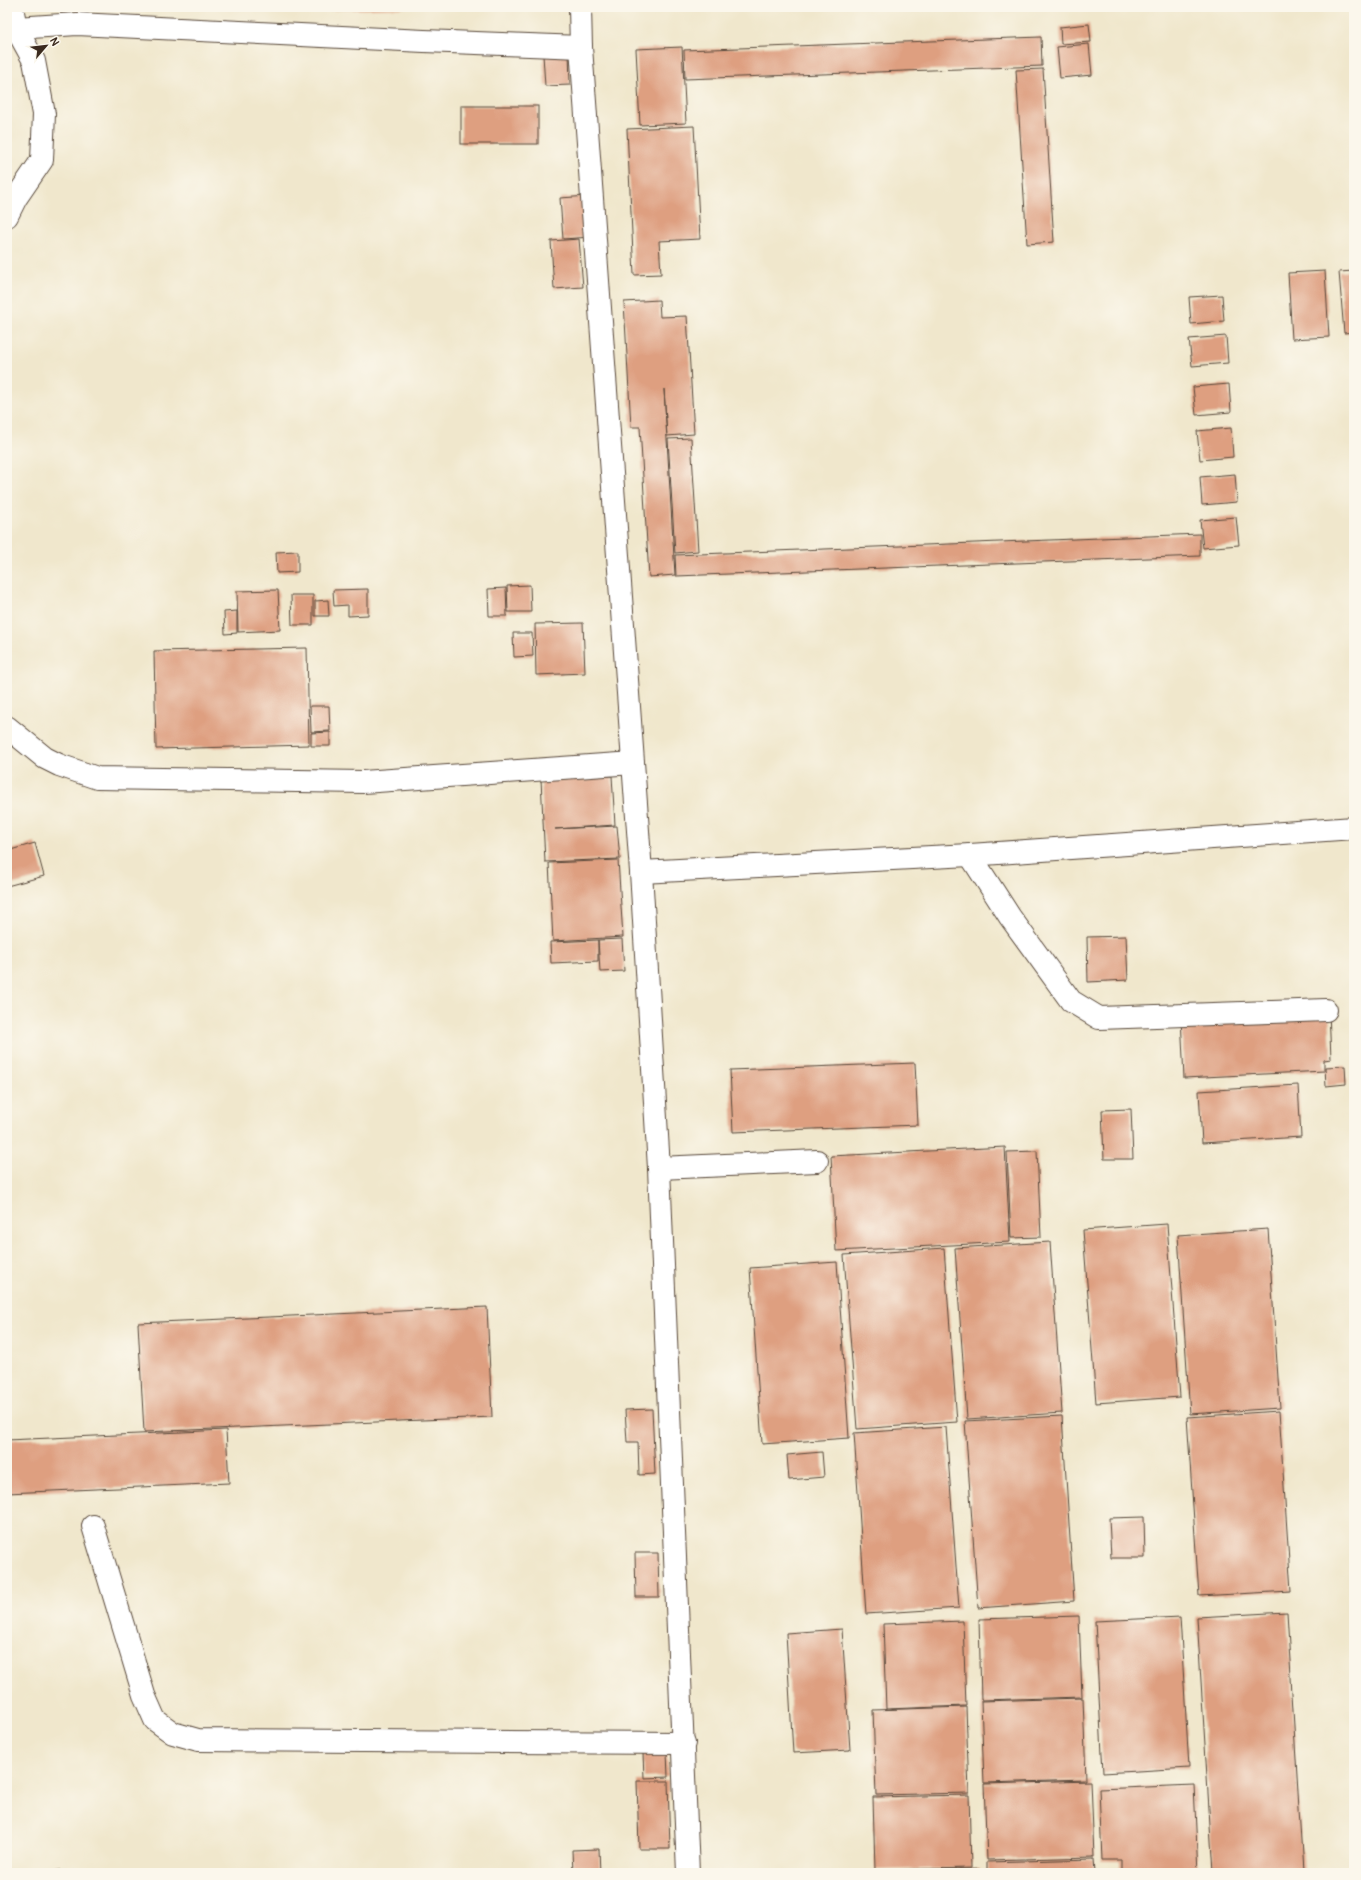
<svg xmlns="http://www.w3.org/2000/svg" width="1361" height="1880" viewBox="0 0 1361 1880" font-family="Pangolin,sans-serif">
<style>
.building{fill:#de9f80}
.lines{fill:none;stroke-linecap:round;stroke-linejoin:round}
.minor-casing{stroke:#564638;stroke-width:24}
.minor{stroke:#fff;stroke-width:22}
</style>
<rect width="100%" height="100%" fill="#fbf7ec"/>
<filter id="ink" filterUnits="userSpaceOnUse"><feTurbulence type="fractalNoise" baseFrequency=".025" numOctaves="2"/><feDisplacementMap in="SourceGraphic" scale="8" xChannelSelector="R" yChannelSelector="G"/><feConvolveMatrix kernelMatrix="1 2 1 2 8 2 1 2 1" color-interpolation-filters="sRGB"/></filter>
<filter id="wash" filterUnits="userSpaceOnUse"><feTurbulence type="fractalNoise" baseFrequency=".012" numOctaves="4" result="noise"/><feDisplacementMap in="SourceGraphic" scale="16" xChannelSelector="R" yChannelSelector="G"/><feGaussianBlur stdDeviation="0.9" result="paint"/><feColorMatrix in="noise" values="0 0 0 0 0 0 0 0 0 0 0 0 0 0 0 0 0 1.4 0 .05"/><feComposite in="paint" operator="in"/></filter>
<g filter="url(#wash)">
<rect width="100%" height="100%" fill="#f0e7cc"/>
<g id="blocks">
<!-- building -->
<g class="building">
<polygon points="311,7 404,7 404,8 311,11"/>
<polygon points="1089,24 1091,42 1061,44 1060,27"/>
<polygon points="1041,37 1042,66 685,79 684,50"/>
<polygon points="1089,44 1092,75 1060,78 1057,47"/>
<polygon points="682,47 686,123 640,125 636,49"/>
<polygon points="569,53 570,85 545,86 543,55"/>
<polygon points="1043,69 1054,242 1027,244 1016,70"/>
<rect x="461" y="106" width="77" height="38"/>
<polygon points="694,126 700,239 659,241 661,274 634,275 627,129"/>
<polygon points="588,196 591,237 563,239 560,198"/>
<polygon points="579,239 583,287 554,289 551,241"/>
<polygon points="1325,271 1329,337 1292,339 1288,273"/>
<polygon points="1354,271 1354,332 1344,333 1339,272"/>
<polygon points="1222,295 1224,321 1191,324 1189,297"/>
<polygon points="659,300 660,317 687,316 694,434 667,436 664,389 675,575 649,577 640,427 631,427 624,302"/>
<polygon points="1226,336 1228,363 1192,366 1189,339"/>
<polygon points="1229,384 1231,412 1196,415 1193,387"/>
<polygon points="1231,428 1233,457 1200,460 1197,431"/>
<polygon points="691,438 698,551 675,553 668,439"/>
<polygon points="1235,474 1237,502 1202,505 1200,477"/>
<polygon points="1236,517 1239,545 1203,548 1200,520"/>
<polygon points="1200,534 1200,556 676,576 675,555"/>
<polygon points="298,551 298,572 277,573 276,552"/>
<polygon points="530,585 531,612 508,612 507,586"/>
<polygon points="506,588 507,616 489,616 488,589"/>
<polygon points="368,589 368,615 348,616 348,605 334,606 333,590"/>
<polygon points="278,590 280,630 238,632 237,591"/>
<polygon points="291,595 313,595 313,625 292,625"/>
<polygon points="328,600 329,616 315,616 315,601"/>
<polygon points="237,611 237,633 225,634 224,612"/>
<polygon points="583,623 585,673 536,675 535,624"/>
<polygon points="513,633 532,633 533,656 514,657"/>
<polygon points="307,648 309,745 156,749 154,651"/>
<polygon points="310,706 329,706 330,731 311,732"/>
<polygon points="330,732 330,746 311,746 311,733"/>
<polygon points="612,776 615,825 555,829 617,826 620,859 545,862 541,779"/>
<polygon points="35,843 44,876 7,886 7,851"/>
<polygon points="618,860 623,937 553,941 549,863"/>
<polygon points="1126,936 1128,980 1088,982 1087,937"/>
<polygon points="622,939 624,971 600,972 598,940"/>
<polygon points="598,940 598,961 551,963 550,942"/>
<polygon points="1329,1011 1331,1059 1324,1060 1324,1071 1184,1078 1181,1018"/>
<polygon points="915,1063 918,1125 733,1132 730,1070"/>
<polygon points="1345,1066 1346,1084 1326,1086 1325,1067"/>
<polygon points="1298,1085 1301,1137 1202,1143 1199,1091"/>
<polygon points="1131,1109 1133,1159 1104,1159 1102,1110"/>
<polygon points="1005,1147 1010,1242 836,1251 831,1156"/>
<polygon points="1037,1151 1041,1237 1011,1238 1007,1152"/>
<polygon points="1167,1224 1180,1397 1096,1403 1083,1230"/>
<polygon points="1268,1229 1280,1408 1190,1414 1178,1235"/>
<polygon points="1050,1242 1062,1413 967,1419 955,1248"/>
<polygon points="944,1248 957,1422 857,1429 844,1255"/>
<polygon points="837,1262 849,1438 762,1444 750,1268"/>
<polygon points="487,1307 492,1417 144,1432 138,1323"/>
<polygon points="652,1409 655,1474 639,1475 638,1442 627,1442 625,1410"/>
<polygon points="1279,1411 1291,1591 1199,1596 1187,1417"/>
<polygon points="1062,1416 1074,1601 978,1608 965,1421"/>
<polygon points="946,1427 959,1608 866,1614 854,1433"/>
<polygon points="226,1430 229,1483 7,1493 7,1440"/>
<polygon points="822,1452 824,1477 789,1480 787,1455"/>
<polygon points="1144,1517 1145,1558 1111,1558 1109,1518"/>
<polygon points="635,1553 658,1553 659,1597 636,1597"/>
<polygon points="1287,1612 1303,1873 1213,1873 1197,1617"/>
<polygon points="1079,1616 1082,1697 981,1700 979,1619"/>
<polygon points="1180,1617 1189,1768 1103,1773 1095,1621"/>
<polygon points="963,1621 966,1706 886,1709 883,1624"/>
<polygon points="842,1629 850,1750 793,1753 786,1633"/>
<polygon points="1083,1698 1086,1780 984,1783 981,1701"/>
<polygon points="966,1707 969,1793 876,1795 873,1710"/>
<polygon points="667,1752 668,1777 644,1778 643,1753"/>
<polygon points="637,1781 668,1781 670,1849 639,1849"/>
<polygon points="1091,1781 1094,1857 987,1860 984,1784"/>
<polygon points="1194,1785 1198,1873 1121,1873 1121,1860 1102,1860 1099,1789"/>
<polygon points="969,1795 971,1868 875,1870 873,1797"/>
<polygon points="599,1849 600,1873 573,1873 572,1850"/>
<polygon points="1094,1859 1095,1873 987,1873 987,1862"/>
<polygon points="979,1869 979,1873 901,1873 901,1872"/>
<polygon points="20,1870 20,1873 7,1873 7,1871"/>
<polygon points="61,1870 61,1873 40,1873 40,1872"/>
</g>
</g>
</g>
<g filter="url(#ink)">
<use href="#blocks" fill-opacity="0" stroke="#564638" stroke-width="1"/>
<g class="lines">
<!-- minor casing -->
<g class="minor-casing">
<g id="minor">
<polyline points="12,7 16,28"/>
<polyline points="580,7 581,47 641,872 659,1168 688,1873"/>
<polyline points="7,216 16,198 42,160 44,114 34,61 16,28 77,24 424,41 581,47"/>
<polyline points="7,727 45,758 59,765 97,778 363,782 633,763"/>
<polyline points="970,855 1010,917 1071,1001 1099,1018 1326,1010"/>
<polyline points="641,872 970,855 1354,828"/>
<polyline points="659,1168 817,1161"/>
<polyline points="93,1526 144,1695 155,1720 173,1733 198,1740 684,1743"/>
</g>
</g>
<!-- minor -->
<use href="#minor" class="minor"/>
</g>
</g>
<!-- margin -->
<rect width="1361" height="1880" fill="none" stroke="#fbf7ec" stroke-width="24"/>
<!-- north arrow -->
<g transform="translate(46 46) rotate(62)" stroke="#fbf7ec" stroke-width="3" paint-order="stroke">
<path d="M0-3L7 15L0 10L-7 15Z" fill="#3b2a1e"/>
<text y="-6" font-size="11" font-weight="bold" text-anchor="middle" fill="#3b2a1e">N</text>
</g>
</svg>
